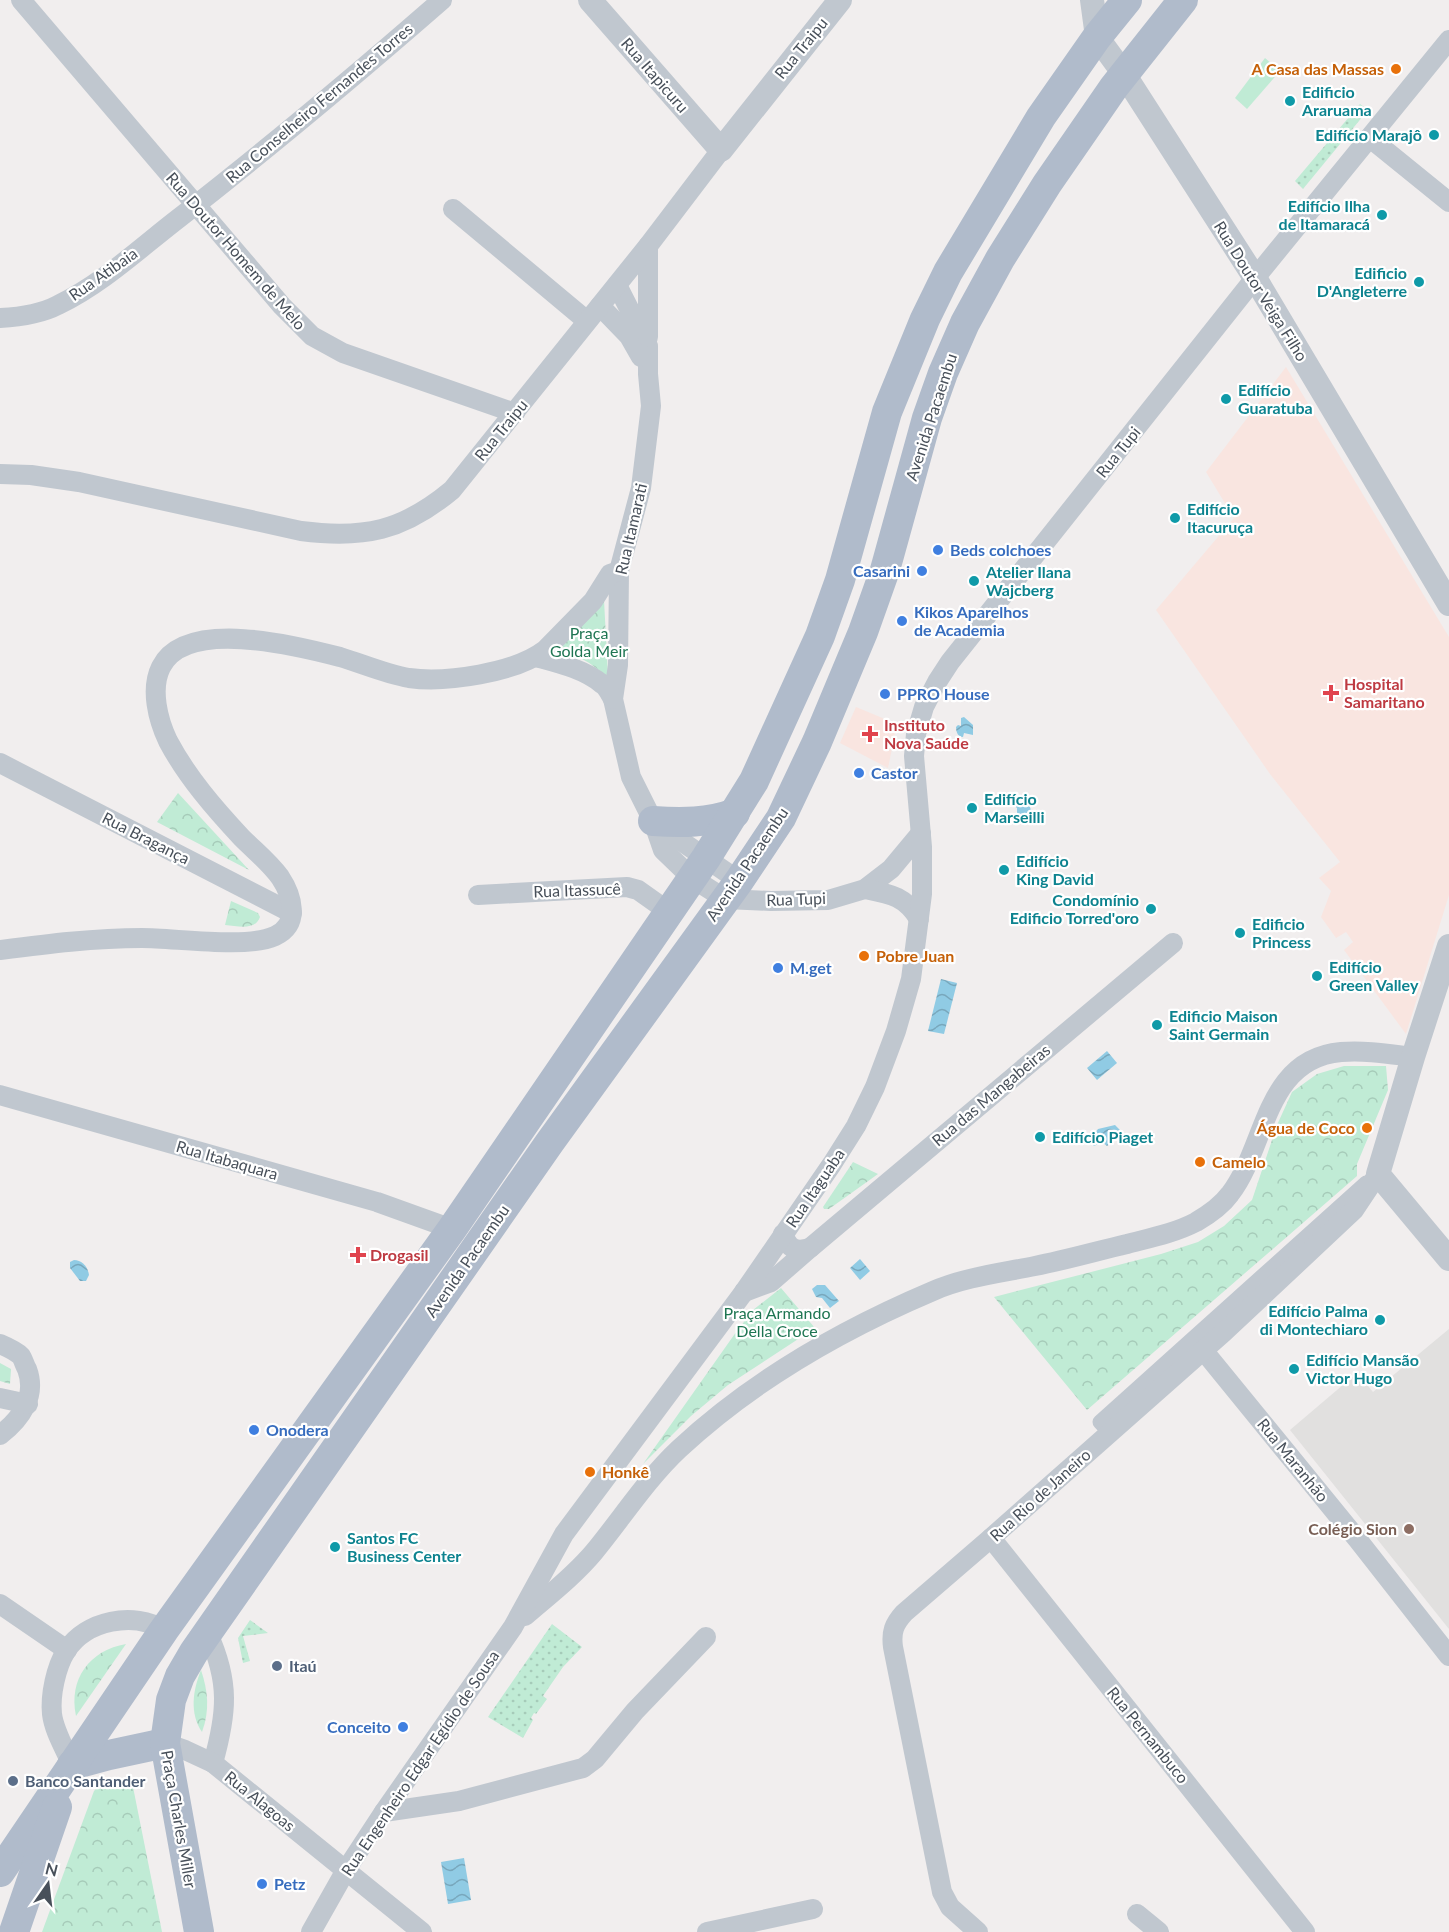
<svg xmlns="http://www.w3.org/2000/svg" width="1449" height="1932" viewBox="0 0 1449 1932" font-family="Lato,sans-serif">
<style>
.education{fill:#e1e0df}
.medical{fill:#f9e5e0}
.forest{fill:url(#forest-crowns)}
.garden{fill:url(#garden-dots)}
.pitch{fill:#c0ebd5}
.water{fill:url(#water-waves)}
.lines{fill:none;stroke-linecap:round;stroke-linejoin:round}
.pedestrian{stroke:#c0c7cf;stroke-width:15}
.minor{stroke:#c0c7cf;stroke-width:20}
.tertiary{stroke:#c0c7cf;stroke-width:24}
.primary{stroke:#b0bbcb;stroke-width:30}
.food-dot{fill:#e8710a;stroke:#fff;stroke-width:2}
.culture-dot{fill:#0f9aa8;stroke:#fff;stroke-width:2}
.shop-dot{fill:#3f7fe0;stroke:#fff;stroke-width:2}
.health-dot{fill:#e0444e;stroke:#fff;stroke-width:2}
.education-dot{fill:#8d6e63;stroke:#fff;stroke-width:2}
.service-dot{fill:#5c6f8a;stroke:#fff;stroke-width:2}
.labels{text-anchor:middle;stroke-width:4.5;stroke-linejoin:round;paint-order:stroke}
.street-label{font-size:16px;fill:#48505a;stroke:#fff}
.food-label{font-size:16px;font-weight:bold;fill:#c56008;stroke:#fff;text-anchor:start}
.culture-label{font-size:16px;font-weight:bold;fill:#0d838f;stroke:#fff;text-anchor:start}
.shop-label{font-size:16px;font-weight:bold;fill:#366cbe;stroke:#fff;text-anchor:start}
.park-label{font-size:16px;fill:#1e7552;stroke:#fff}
.health-label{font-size:16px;font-weight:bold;fill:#be3a42;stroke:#fff;text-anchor:start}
.education-label{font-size:16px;font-weight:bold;fill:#785e54;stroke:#fff;text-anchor:end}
.service-label{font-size:16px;font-weight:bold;fill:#4e5e75;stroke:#fff;text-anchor:start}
</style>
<defs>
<pattern id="forest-crowns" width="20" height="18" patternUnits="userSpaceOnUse" patternTransform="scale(1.5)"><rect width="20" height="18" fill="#c0ebd5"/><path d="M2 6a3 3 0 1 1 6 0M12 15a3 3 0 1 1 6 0" fill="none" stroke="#a6cbb9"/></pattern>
<pattern id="garden-dots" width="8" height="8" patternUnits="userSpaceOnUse" patternTransform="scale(1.5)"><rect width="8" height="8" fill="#c0ebd5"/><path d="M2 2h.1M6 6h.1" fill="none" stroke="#a6cbb9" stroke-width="1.8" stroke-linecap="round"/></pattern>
<pattern id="water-waves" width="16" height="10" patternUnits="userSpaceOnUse" patternTransform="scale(1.5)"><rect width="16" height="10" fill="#90cbe4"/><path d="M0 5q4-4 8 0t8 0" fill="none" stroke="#78a7bc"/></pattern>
</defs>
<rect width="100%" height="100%" fill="#f1eeee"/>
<!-- education -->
<polygon class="education" points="1449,1329 1449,1629 1290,1430 1357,1373 1373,1392"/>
<!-- medical -->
<g class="medical">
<polygon points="1286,367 1449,637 1449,895 1406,1034 1344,950 1353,942 1346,932 1336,938 1321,917 1331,891 1319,878 1340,862 1270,774 1156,610 1234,518 1206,472"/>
<polygon points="856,707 897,724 888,768 840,743"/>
</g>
<!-- forest -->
<g class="forest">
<path d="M604 600 608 675 605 676C591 662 575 654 557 649Z"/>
<polygon points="178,793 249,870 157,822"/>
<path d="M231 901 258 913 260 917C255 931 238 926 225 925Z"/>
<polygon points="1344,1066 1386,1066 1388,1090 1357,1164 1357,1176 1087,1410 994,1297 1161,1254 1198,1242 1224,1226 1252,1200 1277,1125 1292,1092 1317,1074"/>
<polygon points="853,1162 878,1174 829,1209 824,1209 823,1207"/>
<polygon points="781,1288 815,1328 728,1385 691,1416 643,1464 734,1335 753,1310"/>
<polygon points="0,1363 11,1369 10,1384 0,1381"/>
<path d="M126 1644 76 1716C68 1679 90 1650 126 1644Z"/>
<path d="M201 1670C208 1691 210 1710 202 1732 189 1713 193 1690 201 1670Z"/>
<polygon points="132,1782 162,1932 42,1932 94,1791 98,1787"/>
</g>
<!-- garden -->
<g class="garden">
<polygon points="1360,104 1368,110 1303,189 1295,181"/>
<polygon points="250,1620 268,1633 243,1636 250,1661 243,1663 238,1638"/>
<polygon points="552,1624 582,1647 563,1667 543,1696 547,1699 536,1714 534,1713 531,1718 533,1720 523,1738 488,1717"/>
</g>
<!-- pitch -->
<polygon class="pitch" points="1265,58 1280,71 1247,109 1235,98"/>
<!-- water -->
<g class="water">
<path d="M964 717 973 725V735L964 733 963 737C958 737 956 732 956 727L958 725 961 726V718Z"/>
<path d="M1020 796C1026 799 1030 804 1031 811L1027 814H1017V808L1011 803 1014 797Z"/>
<polygon points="941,979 957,983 944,1034 928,1031"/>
<polygon points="1107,1051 1117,1063 1097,1080 1087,1068"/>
<polygon points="1115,1125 1120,1130 1118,1132 1121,1135 1107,1146 1102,1142 1094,1146 1089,1141 1098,1129"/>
<polygon points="860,1259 870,1271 860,1280 850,1268"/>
<path d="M74 1260C82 1260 88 1267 89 1275L86 1281H80L70 1268V1262Z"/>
<polygon points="817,1285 825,1285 839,1301 830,1308 822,1298 816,1297 812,1289"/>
<polygon points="464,1858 471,1900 448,1904 441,1862"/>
</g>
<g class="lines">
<!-- pedestrian -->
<polyline class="pedestrian" points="1110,1433 1100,1422 1366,1183"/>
<!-- minor -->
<g class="minor">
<polyline points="21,0 282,306 312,336 343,353 515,413"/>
<polyline points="1370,138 1449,202"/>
<polyline points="453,209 587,321"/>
<polyline points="617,285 648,346 648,374 651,406 641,488 619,571 618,665 613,699 631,777 653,821 663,850 692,878 725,899 771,901 828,900 865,889 891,869 921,833"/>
<polyline points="600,306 629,336 641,357"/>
<path d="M0 318C19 317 41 314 58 305 102 284 140 248 179 218 269 148 356 75 442 0"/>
<polyline points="648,337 648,246"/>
<path d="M0 474 31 475 79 482 301 531C364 539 403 531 452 490L648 246 721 150"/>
<path d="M536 657C558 663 584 669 602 684 607 687 610 694 613 699"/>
<polyline points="0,763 292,913"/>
<polyline points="655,823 739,881"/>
<path d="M865 889C890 894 905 896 919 919"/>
<polyline points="478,895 627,887 638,890 669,912"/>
<path d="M0 950C47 944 94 938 142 938 176 938 246 949 275 936 301 924 292 895 280 877 269 862 255 851 242 838 215 809 187 777 168 741 158 720 150 689 161 667 186 617 298 646 340 657 363 664 386 674 409 678 446 683 515 673 545 650L593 601 610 574 619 571"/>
<polyline points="0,1095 377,1202 452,1229"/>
<polyline points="810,1248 1173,943"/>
<path d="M744 1292 771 1282 810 1248C795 1252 789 1249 783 1234"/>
<path d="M0 1344C7 1347 16 1351 21 1356 23 1359 25 1366 27 1369 37 1396 21 1419 0 1435"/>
<polyline points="1203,1350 1358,1540 1449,1656"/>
<polyline points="0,1398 28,1404"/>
<polyline points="991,1538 1305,1932"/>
<polyline points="0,1604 67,1650"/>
<path d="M525 1616C548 1596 574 1576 594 1552 622 1518 647 1479 679 1449 752 1381 841 1330 933 1291 965 1277 1001 1273 1035 1266 1066 1260 1097 1251 1127 1244 1150 1238 1175 1233 1196 1222 1208 1215 1222 1205 1230 1194 1267 1146 1264 1059 1341 1052 1365 1050 1389 1054 1413 1057"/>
<path d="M208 1634C230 1682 227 1713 213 1763"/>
<polyline points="165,1743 185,1750 213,1763 422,1932"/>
<path d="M72 1765C65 1749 54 1731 52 1714 50 1695 56 1667 66 1651 86 1620 134 1611 164 1630"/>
<polyline points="384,1812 459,1801 583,1768 595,1759 635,1711 706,1637"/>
<polyline points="1137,1914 1159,1932"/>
<polyline points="311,1932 346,1870 384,1812 513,1627 564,1534 744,1292 832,1164 856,1126 875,1087 896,1031 911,979 922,894 922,847 914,756 916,734 924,707 937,682 950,662 1255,278 1449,40"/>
<polyline points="707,1932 813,1909"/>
<path d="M978 1932 950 1907 942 1892 893 1647C891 1632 894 1624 904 1613L991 1538 1224 1332 1354 1210 1378 1174"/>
</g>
<!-- tertiary -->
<g class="tertiary">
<polyline points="590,0 721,150 840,0"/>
<polyline points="1092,0 1097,37 1124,74 1255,278 1449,604"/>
<polyline points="1449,946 1413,1057 1378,1174 1449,1259"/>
</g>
<!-- primary -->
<g class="primary">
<path d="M653 821C682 823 708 823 735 813"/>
<polyline points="72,1765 109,1755 165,1743"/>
<polyline points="0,1872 164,1630 452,1229 706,858 754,781 820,636 840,580 887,412 925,319 948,272 1041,117 1097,37 1127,0"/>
<polyline points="14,1932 57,1807"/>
<polyline points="199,1932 165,1743 171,1700 180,1676 194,1652 550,1142 739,881 781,818 817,742 863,632 885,570 927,418 943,373 965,323 1000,259 1047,184 1114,87 1183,0"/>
</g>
</g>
<!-- markers -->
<g class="food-dot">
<circle cx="1396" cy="69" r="6"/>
<circle cx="864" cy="956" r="6"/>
<circle cx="1367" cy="1128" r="6"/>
<circle cx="1200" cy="1162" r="6"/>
<circle cx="590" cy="1472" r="6"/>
</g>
<g class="culture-dot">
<circle cx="1290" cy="101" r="6"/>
<circle cx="1434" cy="135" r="6"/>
<circle cx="1382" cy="215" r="6"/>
<circle cx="1419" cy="282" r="6"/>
<circle cx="1226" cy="399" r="6"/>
<circle cx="1175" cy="518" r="6"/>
<circle cx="974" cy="581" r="6"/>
<circle cx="972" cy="808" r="6"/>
<circle cx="1004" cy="870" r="6"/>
<circle cx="1151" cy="909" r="6"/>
<circle cx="1240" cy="933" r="6"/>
<circle cx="1317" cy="976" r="6"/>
<circle cx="1157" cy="1025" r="6"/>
<circle cx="1040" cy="1137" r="6"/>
<circle cx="1380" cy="1320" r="6"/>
<circle cx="1294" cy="1369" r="6"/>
<circle cx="335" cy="1547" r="6"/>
</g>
<g class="shop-dot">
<circle cx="938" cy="550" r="6"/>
<circle cx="922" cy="571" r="6"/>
<circle cx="902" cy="621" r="6"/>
<circle cx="885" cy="694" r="6"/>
<circle cx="859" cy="773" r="6"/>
<circle cx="778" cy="968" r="6"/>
<circle cx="254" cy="1430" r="6"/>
<circle cx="403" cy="1727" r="6"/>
<circle cx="262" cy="1884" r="6"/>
</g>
<g class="health-dot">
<path d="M1328 684h6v6h6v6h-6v6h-6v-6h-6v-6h6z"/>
<path d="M867 725h6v6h6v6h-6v6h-6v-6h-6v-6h6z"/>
<path d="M355 1246h6v6h6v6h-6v6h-6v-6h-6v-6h6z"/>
</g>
<circle class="education-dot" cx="1409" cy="1529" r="6"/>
<g class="service-dot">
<circle cx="277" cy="1666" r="6"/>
<circle cx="13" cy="1781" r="6"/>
</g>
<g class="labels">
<!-- street labels -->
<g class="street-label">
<text transform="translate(801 48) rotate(-51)" y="6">Rua Traipu</text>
<text transform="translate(655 75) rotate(49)" y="6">Rua Itapicuru</text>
<text transform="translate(319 103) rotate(-40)" y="6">Rua Conselheiro Fernandes Torres</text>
<text transform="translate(236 251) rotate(49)" y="6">Rua Doutor Homem de Melo</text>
<text transform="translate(103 274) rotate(-35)" y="6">Rua Atibaia</text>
<text transform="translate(1261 291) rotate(58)" y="6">Rua Doutor Veiga Filho</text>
<text transform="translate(931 417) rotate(-72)" y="6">Avenida Pacaembu</text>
<text transform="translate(501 430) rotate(-51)" y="6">Rua Traipu</text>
<text transform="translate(1118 452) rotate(-51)" y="6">Rua Tupi</text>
<text transform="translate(631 529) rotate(-77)" y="6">Rua Itamarati</text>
<text transform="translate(146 838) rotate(27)" y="6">Rua Bragança</text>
<text transform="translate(747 864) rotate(-56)" y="6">Avenida Pacaembu</text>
<text transform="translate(577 890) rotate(-2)" y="6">Rua Itassucê</text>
<text transform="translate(796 899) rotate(-2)" y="6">Rua Tupi</text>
<text transform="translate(991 1095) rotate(-40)" y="6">Rua das Mangabeiras</text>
<text transform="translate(227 1160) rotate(16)" y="6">Rua Itabaquara</text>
<text transform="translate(815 1188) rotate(-56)" y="6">Rua Itaguaba</text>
<text transform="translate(467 1261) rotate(-55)" y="6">Avenida Pacaembu</text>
<text transform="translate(1293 1460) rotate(51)" y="6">Rua Maranhão</text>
<text transform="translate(1040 1495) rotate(-42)" y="6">Rua Rio de Janeiro</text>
<text transform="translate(1148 1735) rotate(51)" y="6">Rua Pernambuco</text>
<text transform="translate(420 1763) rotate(-56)" y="6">Rua Engenheiro Edgar Egídio de Sousa</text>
<text transform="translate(260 1801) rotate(39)" y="6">Rua Alagoas</text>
<text transform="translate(179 1819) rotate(80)" y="6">Praça Charles Miller</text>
</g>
<!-- food labels -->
<g class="food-label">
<text x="1384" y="75" text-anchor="end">A Casa das Massas</text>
<text x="876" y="962">Pobre Juan</text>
<text x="1355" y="1134" text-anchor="end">Água de Coco</text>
<text x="1212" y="1168">Camelo</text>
<text x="602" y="1478">Honkê</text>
</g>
<!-- culture labels -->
<g class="culture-label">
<text x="1302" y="98">Edificio<tspan x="1302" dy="18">Araruama</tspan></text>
<text x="1422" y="141" text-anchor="end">Edifício Marajô</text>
<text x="1370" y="212" text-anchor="end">Edifício Ilha<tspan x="1370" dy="18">de Itamaracá</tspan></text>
<text x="1407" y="279" text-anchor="end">Edificio<tspan x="1407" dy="18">D'Angleterre</tspan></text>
<text x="1238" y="396">Edifício<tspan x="1238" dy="18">Guaratuba</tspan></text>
<text x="1187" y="515">Edifício<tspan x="1187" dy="18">Itacuruça</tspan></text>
<text x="986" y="578">Atelier Ilana<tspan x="986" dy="18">Wajcberg</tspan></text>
<text x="984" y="805">Edifício<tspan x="984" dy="18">Marseilli</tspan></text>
<text x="1016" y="867">Edifício<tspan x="1016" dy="18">King David</tspan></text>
<text x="1139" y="906" text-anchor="end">Condomínio<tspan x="1139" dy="18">Edificio Torred'oro</tspan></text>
<text x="1252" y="930">Edificio<tspan x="1252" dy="18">Princess</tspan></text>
<text x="1329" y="973">Edifício<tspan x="1329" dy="18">Green Valley</tspan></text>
<text x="1169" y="1022">Edificio Maison<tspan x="1169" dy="18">Saint Germain</tspan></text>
<text x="1052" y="1143">Edifício Piaget</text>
<text x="1368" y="1317" text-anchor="end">Edifício Palma<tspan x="1368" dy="18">di Montechiaro</tspan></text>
<text x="1306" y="1366">Edifício Mansão<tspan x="1306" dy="18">Victor Hugo</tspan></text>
<text x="347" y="1544">Santos FC<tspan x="347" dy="18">Business Center</tspan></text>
</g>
<!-- shop labels -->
<g class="shop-label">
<text x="950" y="556">Beds colchoes</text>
<text x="910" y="577" text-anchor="end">Casarini</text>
<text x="914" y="618">Kikos Aparelhos<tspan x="914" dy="18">de Academia</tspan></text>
<text x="897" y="700">PPRO House</text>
<text x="871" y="779">Castor</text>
<text x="790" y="974">M.get</text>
<text x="266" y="1436">Onodera</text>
<text x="391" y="1733" text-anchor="end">Conceito</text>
<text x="274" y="1890">Petz</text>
</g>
<!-- park labels -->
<g class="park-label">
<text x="589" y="639">Praça<tspan x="589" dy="18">Golda Meir</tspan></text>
<text x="777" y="1319">Praça Armando<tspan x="777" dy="18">Della Croce</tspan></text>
</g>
<!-- health labels -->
<g class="health-label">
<text x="1344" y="690">Hospital<tspan x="1344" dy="18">Samaritano</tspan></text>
<text x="884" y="731">Instituto<tspan x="884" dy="18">Nova Saúde</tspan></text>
<text x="370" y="1261">Drogasil</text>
</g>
<!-- education labels -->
<g class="education-label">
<text x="1397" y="1535">Colégio Sion</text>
</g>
<!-- service labels -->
<g class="service-label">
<text x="289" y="1672">Itaú</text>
<text x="25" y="1787">Banco Santander</text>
</g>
</g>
<!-- north arrow -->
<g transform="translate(48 1884) rotate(14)" stroke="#ffffff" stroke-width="4.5" paint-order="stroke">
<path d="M0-4.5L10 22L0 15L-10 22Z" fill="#48505a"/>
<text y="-9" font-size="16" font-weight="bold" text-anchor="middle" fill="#48505a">N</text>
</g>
</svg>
